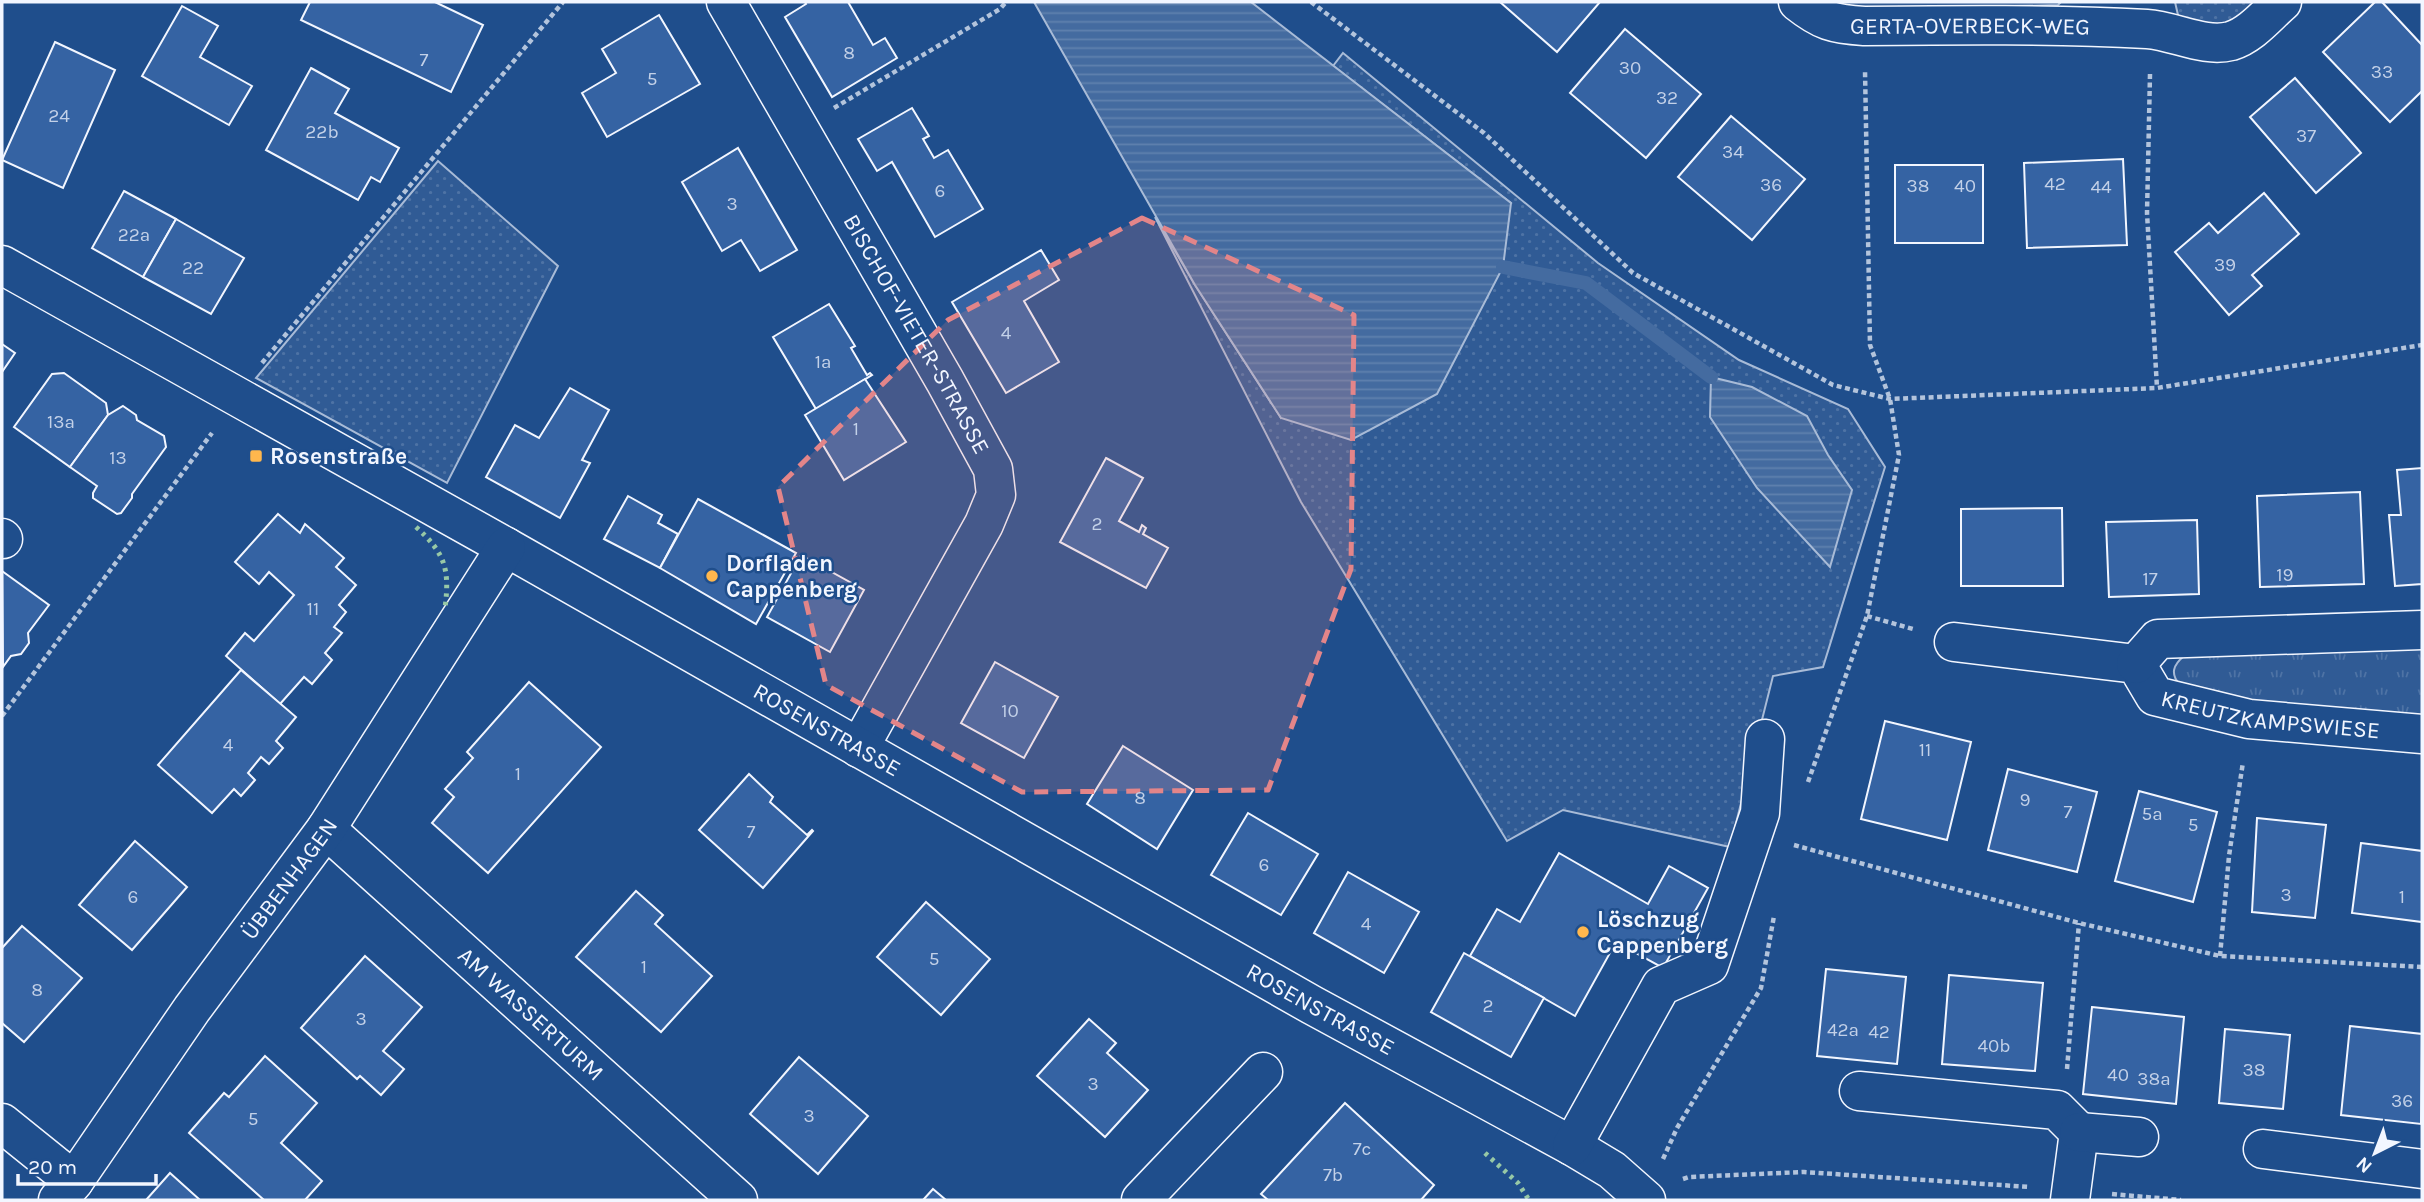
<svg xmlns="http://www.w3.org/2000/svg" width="2424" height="1202" viewBox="0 0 2424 1202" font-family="Karla,sans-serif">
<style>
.grass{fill:url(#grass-dots);stroke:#a8bbd7;stroke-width:2}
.park{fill:url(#park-tufts);stroke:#a8bbd7;stroke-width:2}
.water{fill:url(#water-rules);stroke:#a8bbd7;stroke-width:2}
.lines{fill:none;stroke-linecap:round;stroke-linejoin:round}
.stream{stroke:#446ba0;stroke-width:14}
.building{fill:#3563a3;stroke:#f2f6ff;stroke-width:2}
.minor-casing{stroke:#f2f6ff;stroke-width:41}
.path{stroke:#b3c4dc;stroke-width:4.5;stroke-dasharray:5 3.5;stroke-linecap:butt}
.minor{stroke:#1f4e8c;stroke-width:38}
.hedge{stroke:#97c8a6;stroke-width:5;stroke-dasharray:3.5 5;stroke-linecap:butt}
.marked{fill:#e38589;fill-opacity:0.2;stroke:#e38589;stroke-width:5;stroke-dasharray:14 9;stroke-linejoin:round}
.poi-dot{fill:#ffb74d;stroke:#1f4e8c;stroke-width:2.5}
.labels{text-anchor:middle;stroke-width:5;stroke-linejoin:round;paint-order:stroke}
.number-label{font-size:19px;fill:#c3d1e8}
.street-label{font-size:23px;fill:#f2f6ff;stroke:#1f4e8c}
.poi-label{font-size:23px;font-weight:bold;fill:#f2f6ff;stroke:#1f4e8c;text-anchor:start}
</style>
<defs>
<pattern id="grass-dots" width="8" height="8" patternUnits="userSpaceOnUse" patternTransform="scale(1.75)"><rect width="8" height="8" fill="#305b95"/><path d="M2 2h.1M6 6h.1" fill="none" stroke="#4e73a5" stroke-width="1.8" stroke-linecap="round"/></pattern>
<pattern id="park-tufts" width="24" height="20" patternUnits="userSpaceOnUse" patternTransform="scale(1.75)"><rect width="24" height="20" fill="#305b95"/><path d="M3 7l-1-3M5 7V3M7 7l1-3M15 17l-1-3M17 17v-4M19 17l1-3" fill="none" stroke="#4e73a5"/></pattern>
<pattern id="water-rules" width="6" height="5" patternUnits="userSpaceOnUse" patternTransform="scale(1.75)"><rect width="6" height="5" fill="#446ba0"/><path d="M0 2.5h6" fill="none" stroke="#5f81ae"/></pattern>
</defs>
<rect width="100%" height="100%" fill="#1f4e8c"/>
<!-- grass -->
<g class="grass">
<polygon points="2175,2 2261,2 2232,28 2184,24 2178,15"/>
<polygon points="1343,53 1598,263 1739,360 1848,409 1885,467 1823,667 1773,676 1730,847 1563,810 1507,841 1301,502 1155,217 1195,285 1281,418 1511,203 1333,66"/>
<polygon points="438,161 558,266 447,483 256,378"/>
</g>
<!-- park -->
<g class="park">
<polygon points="1824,2 2061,2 2058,5 1854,10"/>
<path d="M2422 647V718L2247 702 2180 685C2170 674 2173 665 2184 656Z"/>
</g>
<!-- water -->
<g class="water">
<polygon points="1034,2 1251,2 1511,203 1503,267 1437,394 1351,440 1281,418 1195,285"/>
<polygon points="1711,377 1752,387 1807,416 1828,455 1852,490 1830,567 1757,488 1710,417"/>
</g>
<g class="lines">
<!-- stream -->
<polyline class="stream" points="1503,267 1586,283 1711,377"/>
</g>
<!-- building -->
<g class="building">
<polygon points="310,2 435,2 483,25 451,92 301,20"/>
<polygon points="805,2 848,2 873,45 885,38 897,58 832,97 785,17 806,4"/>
<polygon points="1500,2 1600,2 1557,52"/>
<polygon points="2375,2 2382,2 2422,45 2422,91 2390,122 2323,52"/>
<polygon points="182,6 218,26 200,57 252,86 229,125 142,76"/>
<polygon points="659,15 700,84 607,137 582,93 616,73 602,49"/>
<polygon points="1625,29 1701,94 1646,158 1570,93"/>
<polygon points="55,42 115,70 63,188 2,160"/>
<polygon points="311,68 349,89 335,113 399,148 380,182 371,177 358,200 266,150"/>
<polygon points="2295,78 2361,153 2316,193 2250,117"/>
<polygon points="912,108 929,136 923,139 934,158 948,150 983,209 935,237 892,162 877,171 858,139"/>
<polygon points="1731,116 1805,179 1752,240 1678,177"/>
<polygon points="738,148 797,250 760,271 741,240 722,251 682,182"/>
<polygon points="2123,159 2127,245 2027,248 2024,163"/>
<rect x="1895" y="165" width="88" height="78"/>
<polygon points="124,191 176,219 143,277 92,248"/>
<polygon points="2264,193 2299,234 2252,275 2262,286 2229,315 2175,252 2209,223 2218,233"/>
<polygon points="176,219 244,258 211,314 143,277"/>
<polygon points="1041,250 1059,280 1024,301 1059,362 1006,393 952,302"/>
<polygon points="829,304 855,346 851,348 867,375 870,373 872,375 816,409 773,337"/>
<polygon points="2,344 15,353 2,372"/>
<polygon points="64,373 106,403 108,415 70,467 14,427 52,374"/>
<polygon points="865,379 906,442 844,480 805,415"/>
<polygon points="570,388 609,410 582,460 590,463 560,518 486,477 515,425 539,438"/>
<polygon points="123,406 136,415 137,420 164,436 166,447 132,494 132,498 121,513 117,514 93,498 93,493 97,486 70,467 108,415"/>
<polygon points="1106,458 1143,478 1119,521 1139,532 1142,525 1146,528 1143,534 1168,548 1146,588 1060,542"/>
<polygon points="2422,468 2422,584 2395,586 2389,515 2401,515 2397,470"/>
<polygon points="2360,492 2364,584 2260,587 2257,496"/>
<polygon points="628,496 662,515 658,523 678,534 660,568 604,539"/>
<polygon points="698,499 796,553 756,624 660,568"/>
<polygon points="2062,508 2063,586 1961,586 1961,509"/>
<polygon points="278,514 300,533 305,524 344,558 336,567 356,585 339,605 346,612 334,627 342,633 325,653 332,660 312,684 304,677 280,704 226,656 245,633 254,641 294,595 269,572 259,584 235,562"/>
<polygon points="2197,520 2199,594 2109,597 2106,522"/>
<polygon points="801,555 864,590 830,652 767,617"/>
<polygon points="2,571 49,605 28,633 29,643 21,654 11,656 3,667"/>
<polygon points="995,662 1058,697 1024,758 961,723"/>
<polygon points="241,670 296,717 276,741 283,748 269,764 261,757 248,773 255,780 241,796 234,789 212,813 158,765"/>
<polygon points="529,682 601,747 488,873 432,823 454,797 445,789 473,758 467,752"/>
<polygon points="1885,721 1971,742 1947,840 1861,819"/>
<polygon points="1123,746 1193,790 1157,849 1087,804"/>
<polygon points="2008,769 2097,792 2077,872 1988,850"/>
<polygon points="749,774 773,797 770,802 807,835 812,830 813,831 763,888 699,830"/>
<polygon points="2139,791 2217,812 2193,902 2115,881"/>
<polygon points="1248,813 1318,854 1281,915 1211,875"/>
<polygon points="2257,818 2326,825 2315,918 2252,912"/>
<polygon points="135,841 187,887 132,950 79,905"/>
<polygon points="2361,843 2422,851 2422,922 2352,913"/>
<polygon points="1559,853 1648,904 1669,866 1708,888 1663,968 1616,942 1575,1016 1470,956 1497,909 1520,922"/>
<polygon points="1348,872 1419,912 1384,973 1314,933"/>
<polygon points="636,891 663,915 655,924 712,976 661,1032 576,957"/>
<polygon points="926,902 990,959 941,1015 877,957"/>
<polygon points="22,926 82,978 24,1042 2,1023 2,948"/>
<polygon points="1464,953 1544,998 1511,1057 1431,1012"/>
<polygon points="365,956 422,1007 383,1051 404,1069 381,1095 360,1076 357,1079 301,1028"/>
<polygon points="1826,969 1906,977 1897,1064 1817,1056"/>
<polygon points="1949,975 2043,983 2035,1071 1942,1064"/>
<polygon points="2092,1007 2184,1017 2176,1104 2083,1094"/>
<polygon points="1089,1019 1116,1043 1107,1053 1148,1090 1105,1137 1037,1076"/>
<polygon points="2350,1026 2422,1034 2421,1124 2341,1115"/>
<polygon points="2225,1029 2290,1035 2283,1109 2219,1103"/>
<polygon points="265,1056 317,1103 281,1143 322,1181 305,1200 264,1200 189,1133 224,1093 229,1097"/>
<polygon points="799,1057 868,1116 818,1174 750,1114"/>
<polygon points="1345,1103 1434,1185 1421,1200 1268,1200 1261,1194"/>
<polygon points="170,1173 200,1200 146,1200"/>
<polygon points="933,1189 946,1200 923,1200"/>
</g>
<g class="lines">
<!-- minor casing -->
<g class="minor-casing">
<g id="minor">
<path id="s1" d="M726 2 945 381 993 469 996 495 984 524 859 748"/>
<path id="s2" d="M1798 2C1822 21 1833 24 1864 26 1958 25 2053 24 2147 29 2175 31 2204 48 2231 41 2251 35 2267 15 2282 2"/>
<path id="s3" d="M2 265 506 547 1312 1005 1572 1146 1612 1170 1646 1200"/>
<polyline points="2,538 3,539"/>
<path id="s4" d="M1954 642 2136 664 2155 696 2249 719 2422 734"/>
<polyline points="2136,664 2158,639 2422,630"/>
<path id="s5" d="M326 829 738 1200"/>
<polyline points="1859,1091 2057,1110 2079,1132 2070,1200"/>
<polyline points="2,1123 74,1181"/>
<polyline points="2079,1132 2139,1137"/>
<polyline points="1572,1146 1661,986 1709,965 1760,813 1765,739"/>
<polyline points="2263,1149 2422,1169"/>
<path id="s6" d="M58 1200 74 1181 192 1009 326 829 506 547"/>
<polyline points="1141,1200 1263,1072"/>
</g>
</g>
<!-- path -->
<g class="path">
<polyline points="1311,2 1484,133 1633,273 1833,385 1890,399 2157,388 2422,345"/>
<polyline points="2150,74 2147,213 2157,388"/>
<polyline points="834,108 1000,9 1006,2"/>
<polyline points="262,363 563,2"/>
<polyline points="1867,616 1913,629"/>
<polyline points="2,716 212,433"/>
<polyline points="1808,782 1867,616 1899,455 1890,399 1870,345 1865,70"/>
<polyline points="1794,845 2079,923 2220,956 2422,967"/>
<polyline points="2220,956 2229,856 2243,762"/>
<polyline points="2067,1069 2079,923"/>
<polyline points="1663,1159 1677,1128 1761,988 1774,916"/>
<polyline points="1683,1179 1689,1177 1804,1172 2030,1187"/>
<polyline points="2112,1194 2181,1200"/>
</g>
<!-- minor -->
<use href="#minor" class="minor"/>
<!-- hedge -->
<g class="hedge">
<path d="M416 527C445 553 450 569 445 608"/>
<polyline points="1485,1153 1518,1183 1529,1200"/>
</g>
</g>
<!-- marked area -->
<path class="marked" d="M1142 218 1354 315 1351 569 1268 790 1022 792 826 685 778 487 948 320Z"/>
<!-- markers -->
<g class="poi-dot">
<rect x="249" y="449" width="14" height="14" rx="3.5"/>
<circle cx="712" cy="576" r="7"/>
<circle cx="1583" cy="932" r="7"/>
</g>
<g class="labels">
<!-- number labels -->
<g class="number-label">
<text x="849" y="59">8</text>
<text x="424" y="66">7</text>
<text x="1630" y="74">30</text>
<text x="2382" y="78">33</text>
<text x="652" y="85">5</text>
<text x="1667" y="104">32</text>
<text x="59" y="122">24</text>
<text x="322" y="138">22b</text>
<text x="2306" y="142">37</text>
<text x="1733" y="158">34</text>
<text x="2055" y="190">42</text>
<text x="1771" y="191">36</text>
<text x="1918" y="192">38</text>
<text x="1965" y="192">40</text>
<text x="2101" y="193">44</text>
<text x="940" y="197">6</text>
<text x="732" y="210">3</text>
<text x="134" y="241">22a</text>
<text x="2225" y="271">39</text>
<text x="193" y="274">22</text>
<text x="1006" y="339">4</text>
<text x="823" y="368">1a</text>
<text x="61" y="428">13a</text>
<text x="856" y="435">1</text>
<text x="118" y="464">13</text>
<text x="1097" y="530">2</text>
<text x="2285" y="581">19</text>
<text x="2150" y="585">17</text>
<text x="313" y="615">11</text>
<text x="1010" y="717">10</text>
<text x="228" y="751">4</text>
<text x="1925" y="756">11</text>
<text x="518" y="780">1</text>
<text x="1140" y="804">8</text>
<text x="2025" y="806">9</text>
<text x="2068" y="818">7</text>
<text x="2152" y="820">5a</text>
<text x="2193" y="831">5</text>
<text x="751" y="838">7</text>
<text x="1264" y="871">6</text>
<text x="2286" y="901">3</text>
<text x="133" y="903">6</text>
<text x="2402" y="903">1</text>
<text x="1366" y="930">4</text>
<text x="934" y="965">5</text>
<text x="644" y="973">1</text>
<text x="37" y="996">8</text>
<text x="1488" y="1012">2</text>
<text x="361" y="1025">3</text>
<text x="1843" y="1036">42a</text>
<text x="1879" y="1038">42</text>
<text x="1994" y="1052">40b</text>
<text x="2254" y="1076">38</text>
<text x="2118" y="1081">40</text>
<text x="2154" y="1085">38a</text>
<text x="1093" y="1090">3</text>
<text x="2402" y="1107">36</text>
<text x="809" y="1122">3</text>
<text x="253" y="1125">5</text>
<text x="1362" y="1155">7c</text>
<text x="1333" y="1181">7b</text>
</g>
<!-- street labels -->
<g class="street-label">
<text dy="8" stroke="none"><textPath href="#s2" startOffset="178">GERTA-OVERBECK-WEG</textPath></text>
<text dy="8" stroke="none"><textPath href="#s1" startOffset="383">BISCHOF-VIETER-STRASSE</textPath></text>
<text dy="8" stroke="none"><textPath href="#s4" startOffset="338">KREUTZKAMPSWIESE</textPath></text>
<text dy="8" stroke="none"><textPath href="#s3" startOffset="947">ROSENSTRASSE</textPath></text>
<text dy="8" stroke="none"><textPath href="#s6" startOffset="396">ÜBBENHAGEN</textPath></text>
<text dy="8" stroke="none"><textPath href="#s3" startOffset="1514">ROSENSTRASSE</textPath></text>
<text dy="8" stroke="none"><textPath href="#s5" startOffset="276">AM WASSERTURM</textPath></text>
</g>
<!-- poi labels -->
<g class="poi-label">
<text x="270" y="464">Rosenstraße</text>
<text x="726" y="571">Dorfladen<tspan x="726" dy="26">Cappenberg</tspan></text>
<text x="1597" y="927">Löschzug<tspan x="1597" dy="26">Cappenberg</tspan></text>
</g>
</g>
<!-- border -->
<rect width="2424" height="1202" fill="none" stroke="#f2f6ff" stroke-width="7"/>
<!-- north arrow -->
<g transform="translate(2375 1153) rotate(222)" stroke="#1f4e8c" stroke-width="5" paint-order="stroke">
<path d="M0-5L12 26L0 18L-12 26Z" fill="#f2f6ff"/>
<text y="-10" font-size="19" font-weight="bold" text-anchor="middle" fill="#f2f6ff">N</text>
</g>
<!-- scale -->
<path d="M18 1174v10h138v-10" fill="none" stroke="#f2f6ff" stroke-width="3.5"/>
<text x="28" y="1174" font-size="21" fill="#f2f6ff" stroke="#1f4e8c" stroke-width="5" paint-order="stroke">20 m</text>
</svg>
